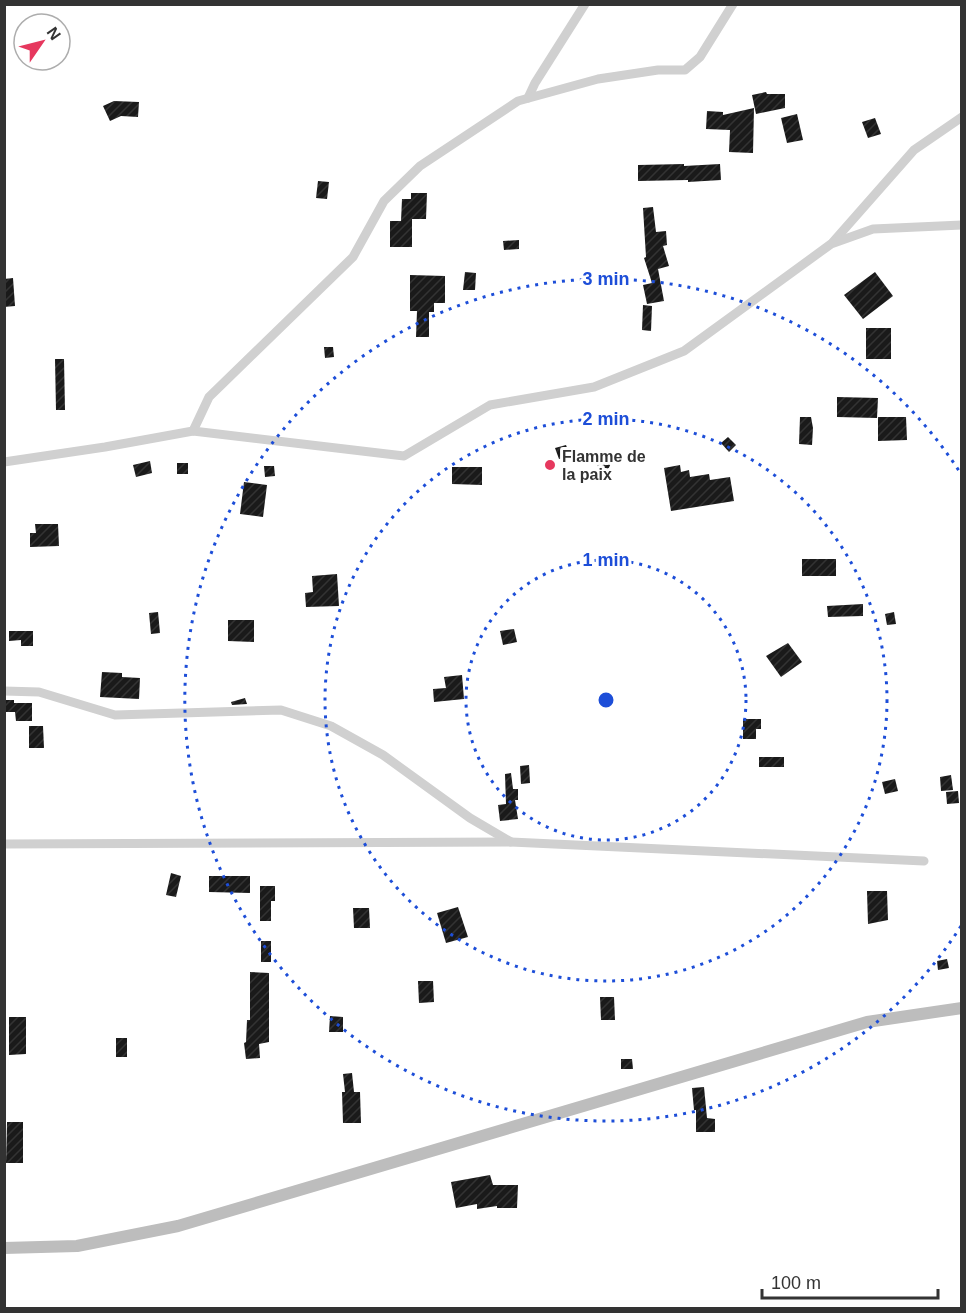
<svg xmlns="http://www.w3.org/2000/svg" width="966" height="1313" viewBox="0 0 966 1313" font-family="Arial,sans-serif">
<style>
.building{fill:url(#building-hatch)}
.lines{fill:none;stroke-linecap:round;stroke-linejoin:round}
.minor{stroke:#d0d0d0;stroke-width:9}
.secondary{stroke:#bdbdbd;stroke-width:12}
.ring{fill:none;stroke:#1d4ed8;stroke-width:3;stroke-dasharray:3 6}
.poi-dot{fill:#e6385e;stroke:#fff;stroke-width:2}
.labels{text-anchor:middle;stroke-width:6;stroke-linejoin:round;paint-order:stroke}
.poi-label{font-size:16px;font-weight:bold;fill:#333;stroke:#fff;text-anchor:start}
.centre{fill:#1d4ed8;stroke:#fff;stroke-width:3}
.ring-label{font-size:18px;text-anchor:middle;font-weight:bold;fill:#1d4ed8;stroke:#fff;stroke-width:6;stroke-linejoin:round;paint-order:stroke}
</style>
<defs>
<pattern id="building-hatch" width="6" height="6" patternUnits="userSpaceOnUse" patternTransform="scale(1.5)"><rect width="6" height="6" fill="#1a1a1a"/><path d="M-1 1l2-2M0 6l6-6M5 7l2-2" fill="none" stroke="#333"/></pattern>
</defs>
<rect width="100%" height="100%" fill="#fff"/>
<!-- building -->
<g class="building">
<polygon points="766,92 767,94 785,94 785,108 756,114 752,95"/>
<polygon points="114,101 139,102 138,117 121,116 110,121 103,106"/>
<polygon points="754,108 753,153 729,152 730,130 706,129 707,111 723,112 723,115"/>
<polygon points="797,114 803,140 787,143 781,118"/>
<polygon points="875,118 881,134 868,138 862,122"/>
<polygon points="684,164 684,166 720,164 721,180 688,182 688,180 638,181 638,165"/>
<polygon points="318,181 329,182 327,199 316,198"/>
<polygon points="411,193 427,193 426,219 412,219 412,247 390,247 390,221 401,221 402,199 411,199"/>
<polygon points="653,207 656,232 666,231 667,245 663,246 669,266 658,269 664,301 647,304 643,285 652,283 644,258 646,257 643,208"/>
<polygon points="519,240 519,249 504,250 503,241"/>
<polygon points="465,272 476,273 475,290 463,290"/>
<polygon points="875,272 893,296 863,319 844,295"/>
<polygon points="410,275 445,276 445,303 434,303 434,312 429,312 429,337 416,337 417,311 410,311"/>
<polygon points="13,278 15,306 4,307 4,279"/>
<polygon points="643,305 652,306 651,331 642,330"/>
<rect x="866" y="328" width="25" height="31"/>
<polygon points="324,347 333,347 334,357 325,358"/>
<polygon points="55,359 64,359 65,410 56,410"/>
<polygon points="837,397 878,398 877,418 837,417"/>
<polygon points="800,417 811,417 813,428 812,445 799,444"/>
<polygon points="878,417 906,417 907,440 878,441"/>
<polygon points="728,437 736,445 729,452 721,443"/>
<polygon points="566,445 570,456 559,459 555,448"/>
<polygon points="601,458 611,463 607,472 597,467"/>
<polygon points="150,461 152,473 136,477 133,465"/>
<rect x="177" y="463" width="11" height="11"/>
<polygon points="680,465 681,472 689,470 690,477 709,474 710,480 730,477 734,501 671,511 664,468"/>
<polygon points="264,466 274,466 275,476 265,477"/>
<polygon points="452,467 482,467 482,485 452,484"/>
<polygon points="244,482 267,485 263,517 240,514"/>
<polygon points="35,524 58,524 59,546 30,547 30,533 36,533"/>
<rect x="802" y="559" width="34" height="17"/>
<polygon points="337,574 339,606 306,607 305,593 313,592 312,576"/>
<polygon points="863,604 863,616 828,617 827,606"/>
<polygon points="158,612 160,633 151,634 149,613"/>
<polygon points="894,612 896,624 887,625 885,614"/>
<polygon points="228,620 254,620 254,642 228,641"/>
<polygon points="514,629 517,642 503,645 500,631"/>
<polygon points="9,631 33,631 33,646 21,646 21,640 9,641"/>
<polygon points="788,643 802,662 781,677 766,656"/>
<polygon points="102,672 122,673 122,677 140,678 139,699 100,697"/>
<polygon points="462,675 464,699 434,702 433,689 446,688 444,677"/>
<polygon points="245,698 247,704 232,705 231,702"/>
<polygon points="4,700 14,700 14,703 32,703 32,721 16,721 15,712 4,712"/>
<polygon points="743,719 761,719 761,729 756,729 756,739 743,739"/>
<polygon points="29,726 43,726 44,748 29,748"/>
<rect x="759" y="757" width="25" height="10"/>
<polygon points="529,765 530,783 521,784 520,766"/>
<polygon points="511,773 513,789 518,789 518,800 515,800 518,819 500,821 498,805 506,804 505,774"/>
<polygon points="951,775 953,790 941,791 940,777"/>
<polygon points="895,779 898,791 885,794 882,782"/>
<polygon points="958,791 959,803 947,804 946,792"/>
<polygon points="171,873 181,876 176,897 166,895"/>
<polygon points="209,876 250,876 250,893 209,892"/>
<polygon points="260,886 275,886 275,901 271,901 271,921 260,921"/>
<polygon points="867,891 887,891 888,920 868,924"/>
<polygon points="458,907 468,937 446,943 437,913"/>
<polygon points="353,908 369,908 370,928 354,928"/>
<rect x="261" y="941" width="10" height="21"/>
<polygon points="947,959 949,968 938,970 937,961"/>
<polygon points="250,972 269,973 269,1042 259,1044 260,1058 246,1059 244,1043 246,1042 247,1020 250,1020"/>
<polygon points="418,981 433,981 434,1002 419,1003"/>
<polygon points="600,997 614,997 615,1020 601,1020"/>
<polygon points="330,1016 343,1017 343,1032 329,1032"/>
<polygon points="9,1017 26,1017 26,1054 9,1055"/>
<rect x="116" y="1038" width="11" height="19"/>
<polygon points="621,1059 632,1059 633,1069 621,1069"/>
<polygon points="352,1073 354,1092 360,1092 361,1123 343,1123 342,1092 345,1092 343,1074"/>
<polygon points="704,1087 707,1118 715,1119 715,1132 696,1132 696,1110 694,1110 692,1088"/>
<polygon points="7,1122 23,1122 23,1163 6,1163"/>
<polygon points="490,1175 493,1185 518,1185 517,1208 497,1208 497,1206 477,1209 477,1204 456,1208 451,1182"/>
</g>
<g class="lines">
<!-- minor -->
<g class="minor">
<polyline points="528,98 535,83 585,4"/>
<polyline points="833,242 914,150 962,117"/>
<polyline points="193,431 209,397 353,257 384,201 420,166 518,101 598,79 658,70 685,70 700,57 733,4"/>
<polyline points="4,462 105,447 193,431 404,456 490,405 594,387 684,351 831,244 873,229 962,225"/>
<polyline points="4,691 39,692 115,715 281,710 331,726 383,755 470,818 511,842"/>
<polyline points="4,844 511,842 924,861"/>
</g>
<!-- secondary -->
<polyline class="secondary" points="4,1248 77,1246 178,1226 867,1022 962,1008"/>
</g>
<!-- distance rings -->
<g class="ring">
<circle cx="606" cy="700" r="140"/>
<circle cx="606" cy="700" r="281"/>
<path d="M961 926A421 421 0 1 1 961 474"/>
</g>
<!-- markers -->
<circle class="poi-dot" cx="550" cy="465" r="6"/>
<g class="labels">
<!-- poi labels -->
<g class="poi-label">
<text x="562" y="462">Flamme de<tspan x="562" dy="18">la paix</tspan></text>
</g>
</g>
<circle cx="606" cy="700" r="9" class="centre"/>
<g class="ring-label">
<text x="606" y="285">3 min</text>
<text x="606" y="425">2 min</text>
<text x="606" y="566">1 min</text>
</g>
<!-- border -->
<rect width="966" height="1313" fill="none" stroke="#333333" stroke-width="12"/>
<!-- north arrow -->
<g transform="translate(42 42) rotate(55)"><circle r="28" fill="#ffffff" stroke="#adadad" stroke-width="1.5"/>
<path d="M0-4.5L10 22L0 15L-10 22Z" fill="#e6385e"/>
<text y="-9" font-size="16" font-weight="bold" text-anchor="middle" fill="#333333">N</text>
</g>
<!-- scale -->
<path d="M762 1289v9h176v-9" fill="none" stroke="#333333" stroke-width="3"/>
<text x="771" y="1289" font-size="18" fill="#333333" stroke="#ffffff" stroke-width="4.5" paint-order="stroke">100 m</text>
</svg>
